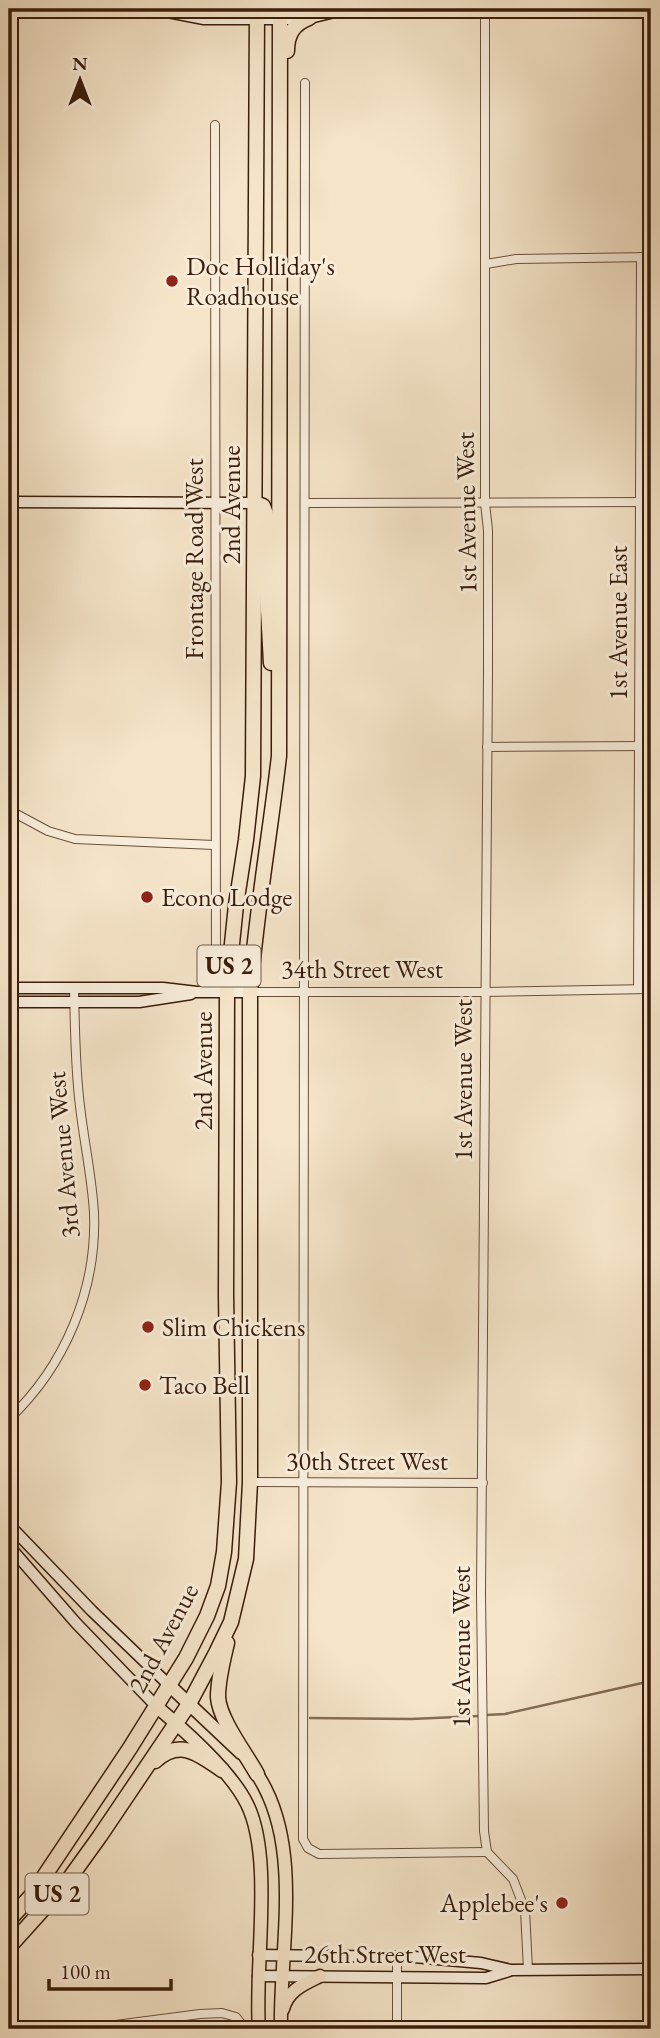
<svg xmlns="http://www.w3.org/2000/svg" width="660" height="2038" viewBox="0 0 660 2038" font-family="'EB Garamond',serif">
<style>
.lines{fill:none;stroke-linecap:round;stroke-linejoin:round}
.stream{stroke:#846c55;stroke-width:2.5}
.street-casing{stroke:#694f3a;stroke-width:10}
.secondary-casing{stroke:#3a1d0a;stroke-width:13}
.primary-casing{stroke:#3a1d0a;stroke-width:15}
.highway-casing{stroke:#3a1d0a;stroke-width:17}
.street{stroke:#f8eddb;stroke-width:8}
.secondary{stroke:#f8eddb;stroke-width:10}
.primary{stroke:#f5e4c8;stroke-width:12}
.highway{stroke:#f5e4c8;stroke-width:14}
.poi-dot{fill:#8f2418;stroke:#f8eddb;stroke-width:2.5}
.labels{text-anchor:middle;stroke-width:6;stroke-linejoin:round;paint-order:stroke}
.shield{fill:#f8eddb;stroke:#735b49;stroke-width:2}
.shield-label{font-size:24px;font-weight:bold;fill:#3a1d0a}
.poi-label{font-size:26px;fill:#3a1d0a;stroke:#f8eddb;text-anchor:start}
.street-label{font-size:26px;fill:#3a1d0a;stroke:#f8eddb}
</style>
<rect width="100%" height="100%" fill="#f5e4c8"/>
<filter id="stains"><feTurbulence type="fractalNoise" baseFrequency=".00286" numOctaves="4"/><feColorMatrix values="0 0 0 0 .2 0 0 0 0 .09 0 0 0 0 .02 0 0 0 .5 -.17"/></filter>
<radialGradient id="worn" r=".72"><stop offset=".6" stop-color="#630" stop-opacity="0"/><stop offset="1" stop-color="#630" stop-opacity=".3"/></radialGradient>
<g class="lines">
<!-- stream -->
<g class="stream">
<polyline points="486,1715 505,1714 651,1681"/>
<polyline points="310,1718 411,1719 479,1716"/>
</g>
<!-- street casing -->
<g class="street-casing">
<g id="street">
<polyline points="485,9 485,503 488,530 488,672 481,1594 484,1831 487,1852 513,1879 525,1910 528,1970"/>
<polyline points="305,83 303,1839 308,1848 319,1854 487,1852"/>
<polyline points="215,125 216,992"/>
<polyline points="486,264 516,259 651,257"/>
<polyline points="305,503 651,502"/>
<polyline points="487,747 651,746"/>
<polyline points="9,810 48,831 75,839 214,845"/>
<polyline points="638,989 641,257"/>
<polyline points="250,992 484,992 651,989"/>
<path d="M9 1419C65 1366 97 1290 94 1213 92 1177 84 1142 80 1106 75 1067 75 1028 74 988"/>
<polyline points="250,1482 483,1483"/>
<polyline points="85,2029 200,2014 222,2013 236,2017 245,2029"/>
<polyline points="397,2029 397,1956"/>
</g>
</g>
<!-- secondary casing -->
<g class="secondary-casing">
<g id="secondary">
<polyline points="174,11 261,9"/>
<polyline points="9,12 168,12 204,19 297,19 314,17 347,9"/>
<polyline points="9,502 255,503"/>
<polyline points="9,988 163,988 197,992 250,992"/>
<polyline points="9,1002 139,1002 191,994"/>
<polyline points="9,1528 15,1531 92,1611 169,1685"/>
<polyline points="9,1546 76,1623 156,1706"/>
<polyline points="258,1955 414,1957 481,1963 511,1970 651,1969"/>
<polyline points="258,1976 486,1978 509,1971"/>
</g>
</g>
<!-- primary casing -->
<g class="primary-casing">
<g id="primary">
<polyline points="169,1685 241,1753"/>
<path d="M156 1706C184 1730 231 1771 247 1804 274 1858 254 1967 259 2029"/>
<path d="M252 1767C306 1839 279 1946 281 2029"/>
<path d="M283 2009C288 1990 304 1984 320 1976"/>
</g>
</g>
<!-- highway casing -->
<g class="highway-casing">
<g id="highway">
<path d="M287 51C287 35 293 24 309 18"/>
<polyline points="255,503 263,506 266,514 267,592 271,663"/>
<path d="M227 1643C223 1660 218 1679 218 1697 219 1719 246 1754 257 1774"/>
<path d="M155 1761C180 1738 199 1754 222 1770"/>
<polyline points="9,1920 31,1896 130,1748 186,1658 207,1616 218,1586 224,1552 229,1482 226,1295 227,992 236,905 246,840 253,776 257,9"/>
<path d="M9 1947 64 1886 100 1836 189 1704 216 1653 231 1622 246 1559 250 1482V992C256 913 270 835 279 756L280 9"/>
</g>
</g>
<!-- street -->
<use href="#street" class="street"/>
<!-- secondary -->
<use href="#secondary" class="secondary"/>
<!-- primary -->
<use href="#primary" class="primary"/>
<!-- highway -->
<use href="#highway" class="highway"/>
</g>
<!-- markers -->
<g class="poi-dot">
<circle cx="172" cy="281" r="7"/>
<circle cx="147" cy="897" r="7"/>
<circle cx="148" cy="1327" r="7"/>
<circle cx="145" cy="1385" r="7"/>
<circle cx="562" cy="1903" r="7"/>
</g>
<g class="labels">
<!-- shield labels -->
<g class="shield">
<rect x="197.5" y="945.5" width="63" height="41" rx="5"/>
<rect x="25.5" y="1873.5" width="63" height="41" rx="5"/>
</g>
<g class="shield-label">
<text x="229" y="974">US 2</text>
<text x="57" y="1902">US 2</text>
</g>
<!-- poi labels -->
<g class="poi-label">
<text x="186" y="275">Doc Holliday's<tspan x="186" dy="30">Roadhouse</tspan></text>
<text x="161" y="906">Econo Lodge</text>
<text x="162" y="1336">Slim Chickens</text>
<text x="159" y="1394">Taco Bell</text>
<text x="548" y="1912" text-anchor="end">Applebee's</text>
</g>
<!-- street labels -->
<g class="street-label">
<text transform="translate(231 505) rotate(-90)" y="9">2nd Avenue</text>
<text transform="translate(466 513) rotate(-91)" y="9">1st Avenue West</text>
<text transform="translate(194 559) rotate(-90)" y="9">Frontage Road West</text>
<text transform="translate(618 623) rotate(-90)" y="9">1st Avenue East</text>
<text x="362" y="978">34th Street West</text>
<text transform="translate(203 1071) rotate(-90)" y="9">2nd Avenue</text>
<text transform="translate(463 1080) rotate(-90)" y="9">1st Avenue West</text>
<text transform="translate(63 1155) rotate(-95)" y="9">3rd Avenue West</text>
<text x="367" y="1470">30th Street West</text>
<text transform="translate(163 1638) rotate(-62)" y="9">2nd Avenue</text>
<text transform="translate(461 1647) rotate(-90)" y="9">1st Avenue West</text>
<text x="385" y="1963">26th Street West</text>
</g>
</g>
<!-- margin -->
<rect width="660" height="2038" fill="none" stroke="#f5e4c8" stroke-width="35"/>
<rect x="10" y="10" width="639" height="2017" fill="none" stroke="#3a1d0a" stroke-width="3.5"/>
<rect x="18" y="18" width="625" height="2003" fill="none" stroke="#3a1d0a" stroke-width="2"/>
<!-- north arrow -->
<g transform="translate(80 80)" stroke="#f8eddb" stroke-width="5" paint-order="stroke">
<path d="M0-5L12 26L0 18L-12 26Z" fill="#3a1d0a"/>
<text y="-10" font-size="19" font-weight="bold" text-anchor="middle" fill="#3a1d0a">N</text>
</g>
<!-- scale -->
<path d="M49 1979v10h122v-10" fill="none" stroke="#3a1d0a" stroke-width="3.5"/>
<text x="60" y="1979" font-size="21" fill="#3a1d0a" stroke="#f8eddb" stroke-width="5" paint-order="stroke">100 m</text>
<rect width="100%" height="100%" filter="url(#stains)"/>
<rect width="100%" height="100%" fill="url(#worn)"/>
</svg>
